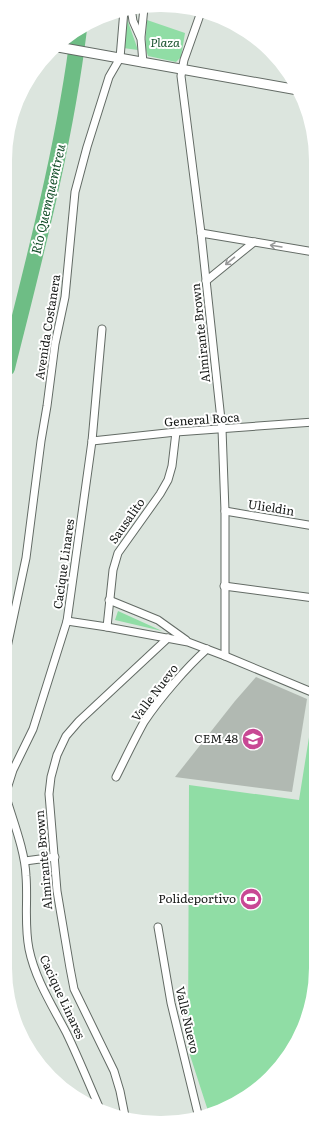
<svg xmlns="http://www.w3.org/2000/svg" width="321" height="1128" viewBox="0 0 321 1128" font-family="Literata,serif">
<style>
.green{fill:#90dda5}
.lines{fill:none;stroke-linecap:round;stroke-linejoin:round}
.river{stroke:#6ebd85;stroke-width:16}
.building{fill:#b1b9b2}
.minor-casing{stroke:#636b65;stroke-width:9}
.tertiary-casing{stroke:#636b65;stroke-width:11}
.minor{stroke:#fff;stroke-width:7}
.tertiary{stroke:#fff;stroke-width:9}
.oneway{stroke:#979898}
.labels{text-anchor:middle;stroke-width:4;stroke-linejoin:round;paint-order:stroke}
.park-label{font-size:12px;font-style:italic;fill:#19532e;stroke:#fff}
.street-label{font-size:12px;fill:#181b19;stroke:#fff}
.poi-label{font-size:12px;fill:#181b19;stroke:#fff;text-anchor:end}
.water-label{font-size:13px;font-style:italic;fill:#134e29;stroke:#fff}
</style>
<rect width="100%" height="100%" fill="#dce5de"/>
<!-- green -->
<g class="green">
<polygon points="127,19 138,50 123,48"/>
<polygon points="147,20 185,33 181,57 176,62 148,56 145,47"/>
<polygon points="118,611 162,631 115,620"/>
<polygon points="314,706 313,998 295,1045 255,1091 209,1114 188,1049 189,785 299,800"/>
</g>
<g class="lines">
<!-- river -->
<path class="river" d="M7 368C35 256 65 144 79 29"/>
</g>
<!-- building -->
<polygon class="building" points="256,677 307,699 292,792 175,777 235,701"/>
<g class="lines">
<!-- minor casing -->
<g class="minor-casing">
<g id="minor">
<polyline points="131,8 133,21 141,39 143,63"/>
<polyline points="201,12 184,60 181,76 201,233 222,429 225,511 225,656"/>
<polyline points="141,37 144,8"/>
<polyline points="201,233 314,252"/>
<polyline points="206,281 254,242"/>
<polyline points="92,441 176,432 314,422"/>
<polyline points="225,511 314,526"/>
<polyline points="224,586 314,598"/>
<polyline points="109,600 158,620 186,640"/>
<polyline points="67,621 107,627 188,642 225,656 314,693"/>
<polyline points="107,627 113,570 118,553 160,494 168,480 172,466 176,432"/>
<polyline points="6,652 26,558 41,441 47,406 55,344 65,297 75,192 87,147 104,93 109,77 120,58 124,10"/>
<path d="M116 777C125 759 134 740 144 722 160 698 186 668 207 649"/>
<polyline points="6,792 13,770 33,729 67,621 92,441 102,329"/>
<path d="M6 797C13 821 25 851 26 876 28 900 24 924 29 949 35 979 53 1007 67 1034 79 1059 89 1084 100 1109"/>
<polyline points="25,861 55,857"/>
<polyline points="158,927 171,1003 199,1118"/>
<polyline points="125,1116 120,1091 114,1071 74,989 70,968 57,891 49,794 51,777 57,755 66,736 79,721 168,638"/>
</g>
</g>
<!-- tertiary casing -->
<g class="tertiary-casing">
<polyline id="tertiary" points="58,47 298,90"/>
</g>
<!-- minor -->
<use href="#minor" class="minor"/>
<!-- tertiary -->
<use href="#tertiary" class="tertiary"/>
</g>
<!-- one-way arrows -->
<defs><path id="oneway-shaft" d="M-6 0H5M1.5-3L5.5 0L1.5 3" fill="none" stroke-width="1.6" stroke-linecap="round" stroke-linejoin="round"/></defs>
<g class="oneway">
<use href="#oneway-shaft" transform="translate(276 246) rotate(-171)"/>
<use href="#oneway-shaft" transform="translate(230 261) rotate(140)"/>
</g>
<!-- icons -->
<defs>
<g id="school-disc" transform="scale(1.15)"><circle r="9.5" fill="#c84894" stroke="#fff"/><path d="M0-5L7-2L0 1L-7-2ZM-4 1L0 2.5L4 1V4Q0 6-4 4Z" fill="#fff"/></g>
<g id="stadium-disc" transform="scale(1.15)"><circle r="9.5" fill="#c84894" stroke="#fff"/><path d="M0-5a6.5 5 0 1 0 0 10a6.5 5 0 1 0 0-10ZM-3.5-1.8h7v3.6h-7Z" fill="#fff"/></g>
</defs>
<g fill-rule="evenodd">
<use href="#school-disc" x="253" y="739"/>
<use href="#stadium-disc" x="251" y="899"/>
</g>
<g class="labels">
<!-- park labels -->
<g class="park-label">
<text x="165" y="47">Plaza</text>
</g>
<!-- street labels -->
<g class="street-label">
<text transform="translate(48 327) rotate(-81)" y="4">Avenida Costanera</text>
<text transform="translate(201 333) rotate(-96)" y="4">Almirante Brown</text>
<text transform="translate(202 420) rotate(-4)" y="4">General Roca</text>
<text transform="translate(271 508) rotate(9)" y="4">Ulieldin</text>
<text transform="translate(127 521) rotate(-55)" y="4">Sausalito</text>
<text transform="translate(64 564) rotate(-82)" y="4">Cacique Linares</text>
<text transform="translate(155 693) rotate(-53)" y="4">Valle Nuevo</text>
<text transform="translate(44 860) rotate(-95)" y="4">Almirante Brown</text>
<text transform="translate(62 997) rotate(65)" y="4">Cacique Linares</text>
<text transform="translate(187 1020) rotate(77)" y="4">Valle Nuevo</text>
</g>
<!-- poi labels -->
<g class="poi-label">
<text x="238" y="743">CEM 48</text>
<text x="236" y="903">Polideportivo</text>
</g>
<!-- water labels -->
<g class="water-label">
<text transform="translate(48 199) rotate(-77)" y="5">Río Quemquemtreu</text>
</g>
</g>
<!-- crop -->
<path d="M0 0H321V1128H0ZM160 12H161A148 148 0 0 1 309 160V968A148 148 0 0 1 161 1116H160A148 148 0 0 1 12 968V160A148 148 0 0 1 160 12Z" fill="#fff" fill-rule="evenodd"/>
</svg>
